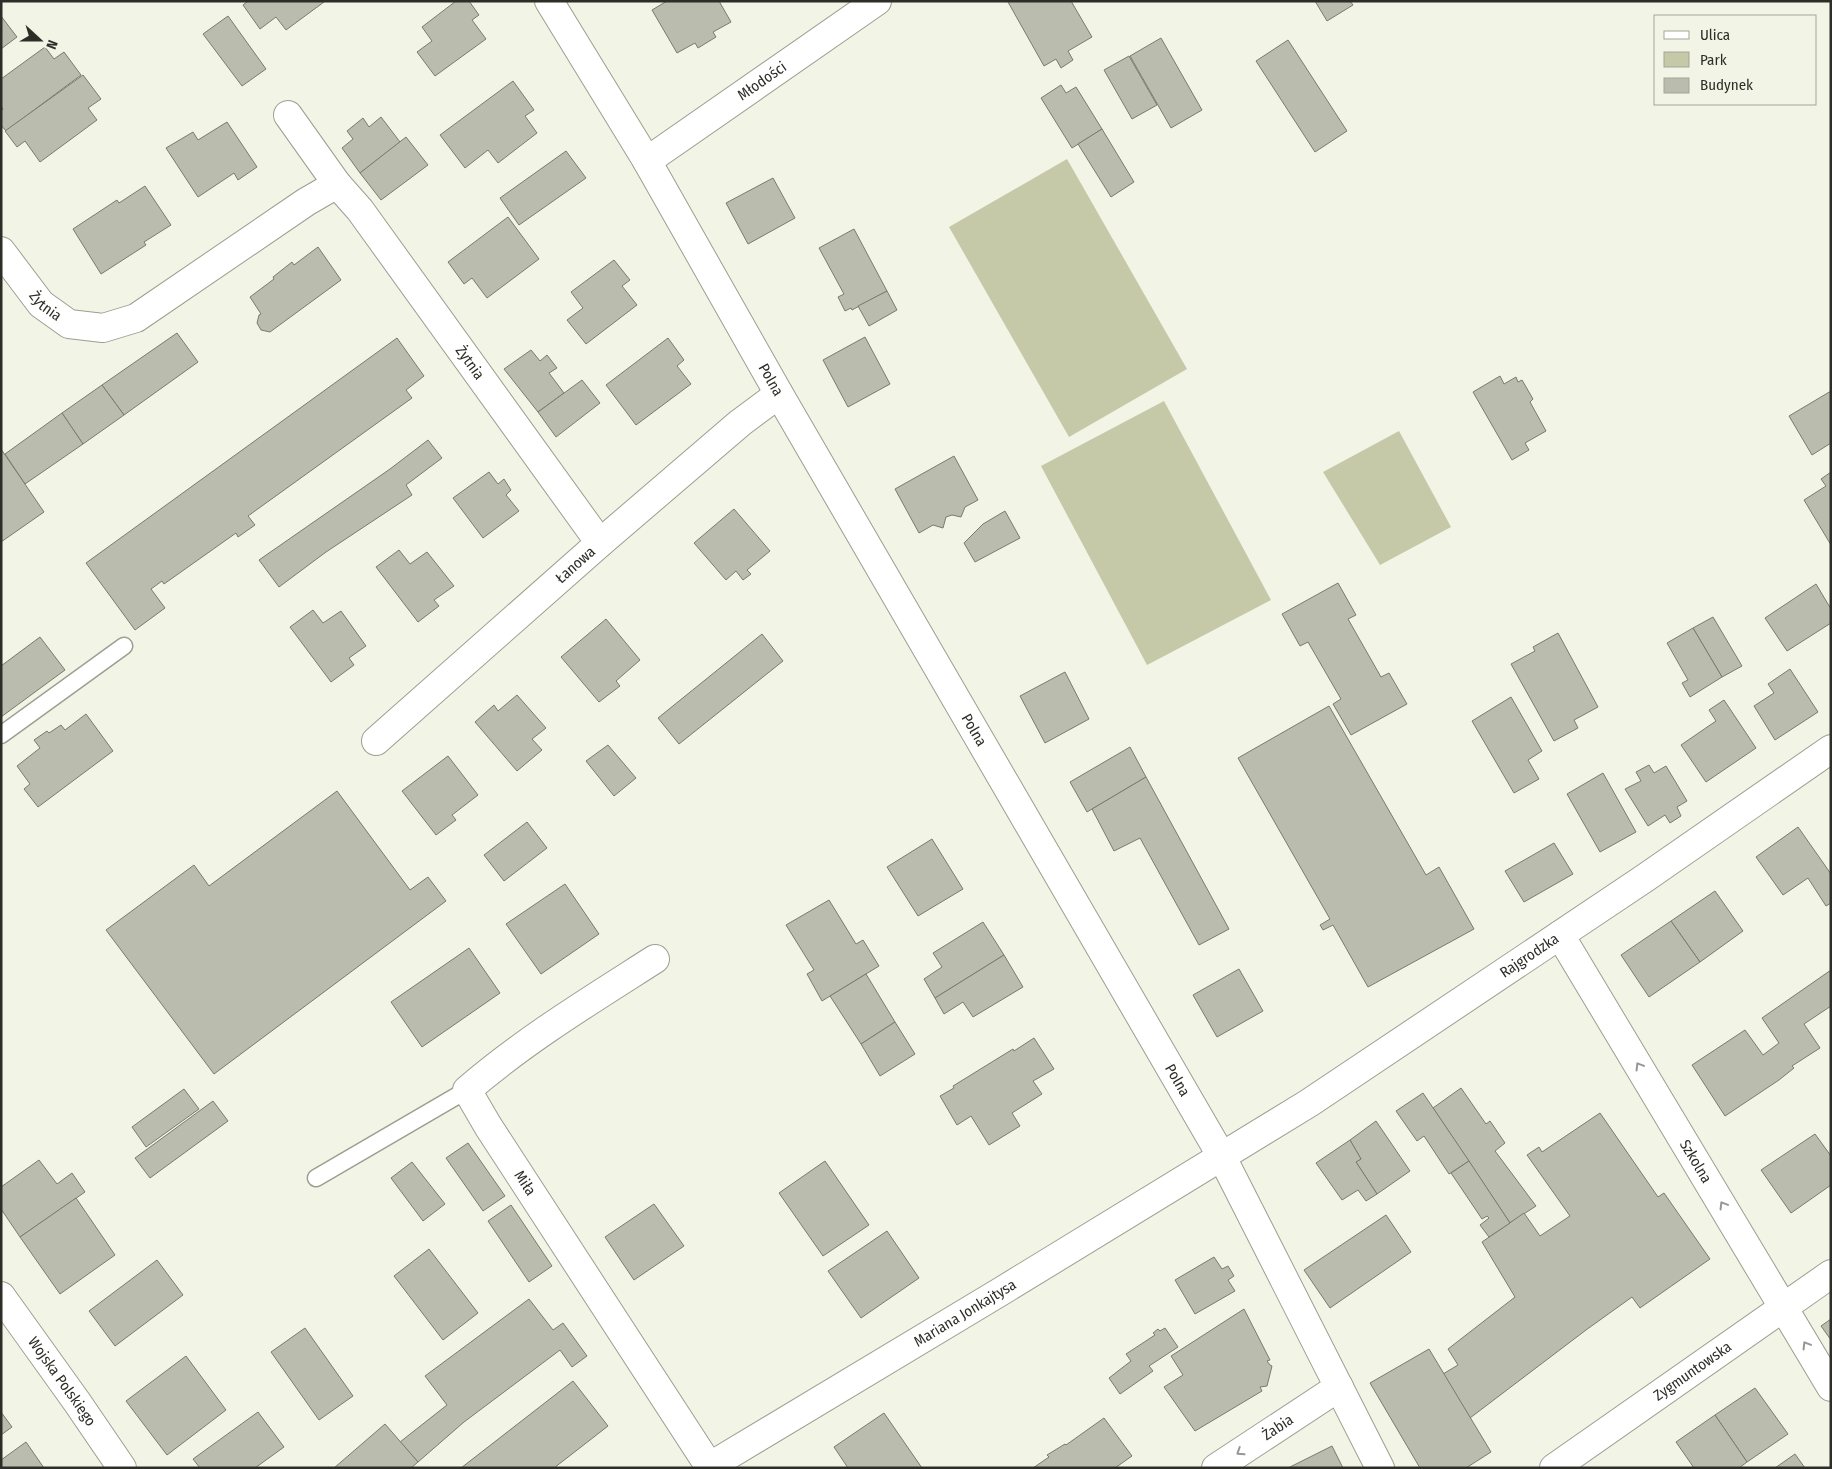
<svg xmlns="http://www.w3.org/2000/svg" width="1832" height="1469" viewBox="0 0 1832 1469" font-family="'Fira Sans Condensed',sans-serif">
<style>
.green{fill:#c6c9a8}
.building{fill:#babcad;stroke:#797b6d}
.lines{fill:none;stroke-linecap:round;stroke-linejoin:round}
.lane-casing{stroke:#9d9e90;stroke-width:19}
.street-casing{stroke:#9d9e90;stroke-width:30}
.secondary-casing{stroke:#9d9e90;stroke-width:30}
.lane{stroke:#fff;stroke-width:16}
.street{stroke:#fff;stroke-width:28}
.secondary{stroke:#fff;stroke-width:28}
.oneway{stroke:#969694}
.labels{text-anchor:middle;stroke-width:5;stroke-linejoin:round;paint-order:stroke}
.street-label{font-size:15px;fill:#2d2e28;stroke:#f2f4e5}
</style>
<rect width="100%" height="100%" fill="#f2f4e5"/>
<!-- green -->
<g class="green">
<polygon points="1067,159 1187,369 1069,437 949,227"/>
<polygon points="1164,401 1271,600 1147,665 1041,466"/>
<polygon points="1399,431 1451,527 1380,565 1323,472"/>
</g>
<!-- building -->
<g class="building">
<polygon points="248,1 323,1 324,2 286,30 276,17 260,29 243,5"/>
<polygon points="456,1 469,1 479,15 472,20 486,39 435,76 417,52 432,41 422,27"/>
<polygon points="667,1 719,1 731,22 713,32 716,37 698,48 695,43 677,53 652,10"/>
<polygon points="1009,1 1071,1 1092,37 1068,51 1073,60 1061,68 1056,59 1044,66 1008,2"/>
<polygon points="1315,1 1350,1 1353,5 1327,21"/>
<polygon points="1,16 17,37 1,49"/>
<polygon points="228,16 266,69 242,86 203,34"/>
<polygon points="1161,38 1202,110 1171,128 1130,56"/>
<polygon points="1288,40 1347,131 1315,152 1256,61"/>
<polygon points="45,47 54,59 64,52 81,75 6,131 1,125 1,111 3,109 1,106 1,79"/>
<polygon points="1129,56 1157,105 1132,119 1104,70"/>
<polygon points="83,75 101,99 88,108 97,120 40,162 25,141 17,147 5,131"/>
<polygon points="513,81 534,110 525,116 537,133 498,163 488,150 465,168 440,135"/>
<polygon points="1061,85 1066,93 1076,87 1102,129 1072,148 1041,98"/>
<polygon points="381,117 400,142 360,173 342,148 353,139 347,131 363,118 369,127"/>
<polygon points="227,122 257,167 238,180 234,173 198,197 166,148 193,132 198,140"/>
<polygon points="1102,129 1134,182 1111,197 1078,144"/>
<polygon points="406,137 428,165 381,200 360,173"/>
<polygon points="566,151 586,178 519,225 500,198"/>
<polygon points="773,178 795,218 748,244 726,203"/>
<polygon points="145,186 171,225 144,242 146,245 101,274 73,229 117,200 119,203"/>
<polygon points="508,217 539,259 487,298 472,278 464,284 448,262"/>
<polygon points="854,229 887,291 852,310 851,308 845,311 838,297 844,294 819,248"/>
<polygon points="318,247 341,280 270,332 261,330 257,323 259,315 261,314 250,297 274,279 273,277 292,262 294,265"/>
<polygon points="614,260 630,280 622,286 637,305 586,344 567,320 583,308 571,292"/>
<polygon points="887,291 897,310 869,326 858,306"/>
<polygon points="177,333 198,362 124,415 102,385"/>
<polygon points="865,337 890,384 848,407 823,360"/>
<polygon points="397,338 424,376 406,390 412,398 248,516 255,525 238,537 236,533 164,584 162,581 151,589 165,608 135,630 86,563"/>
<polygon points="668,338 684,360 677,366 691,384 636,425 606,385"/>
<polygon points="531,350 540,361 547,355 557,368 549,373 564,393 538,412 504,369"/>
<polygon points="1500,376 1504,384 1516,377 1518,382 1522,380 1533,399 1530,402 1546,431 1525,443 1529,450 1512,460 1473,392"/>
<polygon points="582,380 600,403 556,437 538,412"/>
<polygon points="102,385 124,415 83,444 62,413"/>
<polygon points="1831,391 1831,443 1812,455 1789,416"/>
<polygon points="62,413 83,444 25,484 5,454"/>
<polygon points="428,440 442,458 406,485 412,495 326,552 279,587 259,560 390,469"/>
<polygon points="1,449 44,512 1,542"/>
<polygon points="954,456 978,500 965,507 961,517 952,515 946,517 943,528 933,525 919,533 895,489"/>
<polygon points="489,472 498,484 504,479 511,490 506,495 519,511 483,538 453,498"/>
<polygon points="1831,472 1831,545 1804,500 1826,486 1821,479"/>
<polygon points="734,509 770,551 747,570 751,574 743,580 736,571 726,580 694,543"/>
<polygon points="1005,511 1020,538 975,562 964,543 983,524"/>
<polygon points="399,550 410,564 427,552 454,586 434,600 439,606 418,622 376,567"/>
<polygon points="1338,583 1356,615 1348,619 1381,677 1389,673 1407,704 1351,735 1333,704 1341,699 1308,642 1300,646 1282,614"/>
<polygon points="1816,584 1831,609 1831,623 1787,651 1765,618"/>
<polygon points="313,610 323,623 341,611 366,646 349,658 354,665 331,682 290,627"/>
<polygon points="1713,617 1742,666 1722,677 1693,628"/>
<polygon points="606,619 640,660 616,681 620,686 599,702 561,657"/>
<polygon points="1693,628 1722,677 1690,697 1682,683 1688,680 1667,643"/>
<polygon points="1558,633 1598,707 1574,720 1578,728 1554,741 1511,664 1535,651 1533,647"/>
<polygon points="762,634 783,661 679,744 658,718"/>
<polygon points="40,637 65,670 1,717 1,666"/>
<polygon points="1790,669 1818,712 1775,740 1754,706 1774,693 1768,684"/>
<polygon points="1065,672 1089,719 1045,743 1020,696"/>
<polygon points="517,695 546,728 532,739 542,750 517,771 475,722 494,705 498,711"/>
<polygon points="1511,697 1542,751 1528,760 1539,779 1514,793 1472,721"/>
<polygon points="1724,700 1756,748 1706,782 1681,745 1716,721 1709,710"/>
<polygon points="1329,706 1426,875 1439,867 1474,929 1368,987 1333,925 1323,930 1320,925 1330,919 1238,758"/>
<polygon points="86,714 113,751 38,807 24,789 30,784 17,766 40,748 34,740 47,731 49,733 61,725 65,730"/>
<polygon points="608,745 636,778 614,796 586,761"/>
<polygon points="1130,747 1146,777 1087,812 1070,782"/>
<polygon points="448,756 478,795 452,815 456,820 436,835 402,791"/>
<polygon points="1649,765 1654,773 1666,766 1687,801 1677,807 1681,816 1670,823 1665,815 1648,826 1625,789 1641,781 1636,772"/>
<polygon points="1603,773 1636,832 1600,852 1567,794"/>
<polygon points="1146,777 1229,929 1199,945 1140,838 1114,851 1092,809"/>
<polygon points="337,791 410,890 428,877 446,901 214,1074 106,930 194,865 209,886"/>
<polygon points="527,822 547,848 504,881 484,855"/>
<polygon points="1798,827 1831,874 1831,903 1826,906 1808,878 1783,895 1756,857"/>
<polygon points="932,839 963,889 918,916 887,867"/>
<polygon points="1554,843 1573,874 1524,902 1505,871"/>
<polygon points="565,884 599,934 541,974 506,924"/>
<polygon points="1715,891 1743,931 1700,962 1671,921"/>
<polygon points="829,900 856,944 863,940 879,966 822,1001 807,974 814,970 786,925"/>
<polygon points="1671,921 1700,962 1649,997 1621,955"/>
<polygon points="983,922 1004,955 935,998 924,979 942,967 933,953"/>
<polygon points="469,948 500,993 422,1047 391,1002"/>
<polygon points="1004,955 1023,987 973,1017 963,1002 944,1014 935,998"/>
<polygon points="1239,969 1263,1011 1217,1037 1193,995"/>
<polygon points="1831,970 1831,1006 1804,1024 1820,1048 1792,1066 1794,1068 1779,1080 1725,1116 1692,1065 1745,1030 1763,1055 1779,1043 1762,1018"/>
<polygon points="866,974 895,1022 861,1044 830,996"/>
<polygon points="895,1022 915,1054 880,1076 861,1044"/>
<polygon points="1034,1038 1054,1069 1033,1081 1042,1094 1012,1113 1020,1126 989,1145 971,1116 957,1125 940,1096 954,1088 953,1086 1013,1049 1014,1051"/>
<polygon points="1461,1088 1486,1124 1490,1121 1505,1143 1495,1151 1536,1206 1510,1223 1433,1108"/>
<polygon points="184,1089 199,1109 146,1147 132,1127"/>
<polygon points="1423,1093 1469,1161 1449,1174 1424,1136 1417,1141 1396,1111"/>
<polygon points="213,1101 228,1121 150,1178 135,1158"/>
<polygon points="1600,1113 1658,1197 1664,1193 1710,1259 1640,1308 1632,1297 1586,1330 1470,1418 1443,1374 1458,1365 1448,1349 1515,1297 1482,1242 1524,1213 1540,1236 1570,1216 1527,1155 1539,1147 1542,1152"/>
<polygon points="1376,1121 1410,1171 1377,1194 1356,1162 1361,1159 1350,1140"/>
<polygon points="1815,1134 1831,1156 1831,1185 1791,1213 1761,1170"/>
<polygon points="1350,1140 1361,1159 1356,1162 1377,1194 1366,1201 1358,1190 1342,1200 1316,1163"/>
<polygon points="468,1143 505,1196 483,1211 446,1158"/>
<polygon points="39,1160 57,1184 72,1173 85,1192 20,1237 1,1209 1,1187"/>
<polygon points="825,1161 869,1225 823,1256 779,1193"/>
<polygon points="1469,1161 1510,1223 1489,1237 1480,1225 1489,1218 1487,1216 1482,1219 1451,1173"/>
<polygon points="412,1162 445,1204 423,1221 391,1178"/>
<polygon points="76,1198 115,1255 60,1294 20,1237"/>
<polygon points="654,1204 684,1246 634,1280 605,1237"/>
<polygon points="511,1205 552,1266 529,1282 488,1221"/>
<polygon points="1386,1215 1411,1252 1330,1308 1304,1270"/>
<polygon points="887,1231 919,1278 861,1318 828,1271"/>
<polygon points="429,1249 478,1313 443,1340 394,1276"/>
<polygon points="1214,1257 1222,1269 1228,1266 1234,1276 1228,1280 1235,1291 1195,1314 1175,1280"/>
<polygon points="157,1260 183,1295 115,1346 89,1311"/>
<polygon points="529,1299 553,1330 563,1323 587,1356 572,1367 560,1350 464,1422 418,1462 400,1442 447,1405 425,1376"/>
<polygon points="1244,1309 1270,1360 1267,1361 1270,1365 1272,1366 1267,1386 1260,1387 1262,1391 1195,1431 1164,1387 1183,1375 1171,1356"/>
<polygon points="1831,1319 1831,1340 1821,1326"/>
<polygon points="305,1328 353,1396 319,1420 271,1352"/>
<polygon points="1165,1328 1178,1347 1149,1366 1153,1371 1120,1394 1109,1378 1131,1361 1126,1354 1155,1335 1153,1333 1158,1329 1160,1331"/>
<polygon points="1429,1349 1491,1452 1466,1468 1420,1468 1370,1383"/>
<polygon points="186,1356 226,1410 167,1455 126,1401"/>
<polygon points="573,1381 608,1426 554,1468 461,1468"/>
<polygon points="1755,1388 1788,1434 1747,1462 1715,1415"/>
<polygon points="1,1412 12,1427 1,1435"/>
<polygon points="258,1412 284,1447 255,1468 200,1468 193,1459"/>
<polygon points="884,1413 922,1468 848,1468 834,1447"/>
<polygon points="1715,1415 1747,1462 1739,1468 1694,1468 1676,1442"/>
<polygon points="1104,1418 1132,1456 1115,1468 1033,1468 1049,1457 1047,1455 1065,1444 1066,1445"/>
<polygon points="385,1424 418,1462 411,1468 334,1468"/>
<polygon points="26,1442 44,1468 1,1468 1,1460"/>
<polygon points="1332,1446 1343,1468 1288,1468"/>
<polygon points="1795,1454 1805,1468 1775,1468"/>
</g>
<g class="lines">
<!-- lane casing -->
<g class="lane-casing">
<g id="lane">
<polyline points="1,735 124,646"/>
<polyline points="316,1178 467,1090"/>
</g>
</g>
<!-- street casing -->
<g class="street-casing">
<g id="street">
<path id="s1" d="M549 1 647 161 779 394 1222 1157"/>
<polyline points="288,115 337,184"/>
<path id="s2" d="M647 161 877 1"/>
<path id="s3" d="M1 251 41 304 69 324 103 328 136 318 306 202 337 184 360 210 600 543"/>
<path id="s4" d="M376 741 600 543 740 423 779 394"/>
<path id="s5" d="M1560 935 1831 1387"/>
<path id="s6" d="M655 959C591 1000 525 1040 467 1090L488 1126 709 1466"/>
<path id="s7" d="M1216 1468 1339 1387"/>
<path id="s8" d="M1554 1468 1831 1274"/>
</g>
</g>
<!-- secondary casing -->
<g class="secondary-casing">
<g id="secondary">
<polyline points="1222,1157 1380,1468"/>
<path id="s9" d="M1 1296 77 1402 122 1468"/>
<path id="s10" d="M707 1468 1000 1292 1309 1103 1645 878 1831 749"/>
</g>
</g>
<!-- lane -->
<use href="#lane" class="lane"/>
<!-- street -->
<use href="#street" class="street"/>
<!-- secondary -->
<use href="#secondary" class="secondary"/>
</g>
<!-- one-way arrows -->
<defs><path id="oneway-chevron" d="M-2-3.5L2.5 0L-2 3.5" fill="none" stroke-width="1.6" stroke-linecap="round" stroke-linejoin="round" transform="scale(1.25)"/></defs>
<g class="oneway">
<use href="#oneway-chevron" transform="translate(1639 1066) rotate(-121)"/>
<use href="#oneway-chevron" transform="translate(1723 1205) rotate(-121)"/>
<use href="#oneway-chevron" transform="translate(1806 1345) rotate(-121)"/>
<use href="#oneway-chevron" transform="translate(1240 1452) rotate(147)"/>
</g>
<g class="labels">
<!-- street labels -->
<g class="street-label">
<text dy="5" stroke="none"><textPath href="#s2" startOffset="140">Młodości</textPath></text>
<text dy="5" stroke="none"><textPath href="#s3" startOffset="71">Żytnia</textPath></text>
<text dy="5" stroke="none"><textPath href="#s3" startOffset="634">Żytnia</textPath></text>
<text dy="5" stroke="none"><textPath href="#s1" startOffset="439">Polna</textPath></text>
<text dy="5" stroke="none"><textPath href="#s4" startOffset="266">Łanowa</textPath></text>
<text dy="5" stroke="none"><textPath href="#s1" startOffset="844">Polna</textPath></text>
<text dy="5" stroke="none"><textPath href="#s10" startOffset="969">Rajgrodzka</textPath></text>
<text dy="5" stroke="none"><textPath href="#s1" startOffset="1249">Polna</textPath></text>
<text dy="5" stroke="none"><textPath href="#s5" startOffset="264">Szkolna</textPath></text>
<text dy="5" stroke="none"><textPath href="#s6" startOffset="339">Miła</textPath></text>
<text dy="5" stroke="none"><textPath href="#s10" startOffset="301">Mariana Jonkajtysa</textPath></text>
<text dy="5" stroke="none"><textPath href="#s8" startOffset="169">Zygmuntowska</textPath></text>
<text dy="5" stroke="none"><textPath href="#s9" startOffset="105">Wojska Polskiego</textPath></text>
<text dy="5" stroke="none"><textPath href="#s7" startOffset="74">Żabia</textPath></text>
</g>
</g>
<!-- border -->
<rect width="1832" height="1469" fill="none" stroke="#2d2e28" stroke-width="5"/>
<!-- legend -->
<rect x="1654" y="15" width="162" height="90" fill="#f2f4e5" stroke="#a3a599"/>
<rect x="1664" y="31" width="25" height="8" fill="#ffffff" stroke="#a3a599"/>
<text x="1700" y="40" font-size="15" fill="#2d2e28">Ulica</text>
<rect x="1664" y="52" width="25" height="15" fill="#c6c9a8" stroke="#a3a599"/>
<text x="1700" y="65" font-size="15" fill="#2d2e28">Park</text>
<rect x="1664" y="78" width="25" height="15" fill="#babcad" stroke="#a3a599"/>
<text x="1700" y="90" font-size="15" fill="#2d2e28">Budynek</text>
<!-- north arrow -->
<g transform="translate(40 40) rotate(111)" stroke="#f2f4e5" stroke-width="4" paint-order="stroke">
<path d="M0-4L9 19L0 12L-9 19Z" fill="#2d2e28"/>
<text y="-8" font-size="14" font-weight="bold" text-anchor="middle" fill="#2d2e28">N</text>
</g>
</svg>
